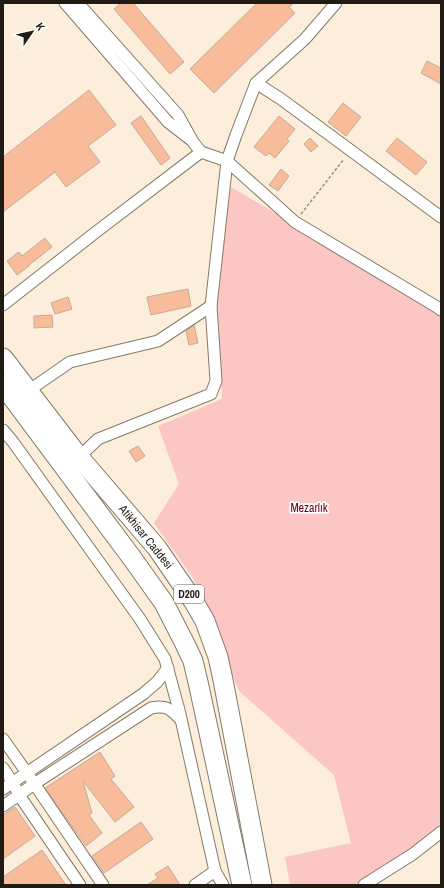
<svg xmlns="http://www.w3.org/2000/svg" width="444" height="888" viewBox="0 0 444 888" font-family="'Archivo Narrow',sans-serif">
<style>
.green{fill:#fbc6c3}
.building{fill:#f9bc9b;stroke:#c1ab9f}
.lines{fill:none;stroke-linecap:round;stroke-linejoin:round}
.minor-casing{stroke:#867a68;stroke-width:13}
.trunk-casing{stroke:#867a68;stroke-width:21}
.path{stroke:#998f81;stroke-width:1.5;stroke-dasharray:3 2;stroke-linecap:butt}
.minor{stroke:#fff;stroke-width:11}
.trunk{stroke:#fff;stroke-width:19}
.labels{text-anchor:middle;stroke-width:3.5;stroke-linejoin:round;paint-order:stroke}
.shield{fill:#fff;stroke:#635f5a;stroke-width:1}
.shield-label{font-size:11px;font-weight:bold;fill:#201b14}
.park-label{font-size:12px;fill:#6b0013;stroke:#fff}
.street-label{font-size:12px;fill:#201b14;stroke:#fff}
</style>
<rect width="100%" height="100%" fill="#fceeda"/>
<!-- green -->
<polygon class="green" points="231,187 437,309 441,313 441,830 355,885 290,885 285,857 351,843 334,775 239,691 193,578 154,523 179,484 158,426 222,399 217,292"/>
<!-- building -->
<g class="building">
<polygon points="121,3 133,3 184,62 170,74 114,9"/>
<polygon points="257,3 294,3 289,7 295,13 214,93 190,69"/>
<polygon points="427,61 441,68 441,84 421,73"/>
<polygon points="89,90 116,125 88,146 100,162 66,187 55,172 3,212 3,157"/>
<polygon points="343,103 361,117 346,136 328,122"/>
<polygon points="141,116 170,158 161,165 131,123"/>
<polygon points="279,116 295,129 287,139 289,141 275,158 269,153 266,156 254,147"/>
<polygon points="310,138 318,146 311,152 304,144"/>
<polygon points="397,138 427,162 416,175 386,151"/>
<polygon points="281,169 289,176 278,191 269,185"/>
<polygon points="45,238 52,247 28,266 29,266 17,275 7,261 19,252 22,256"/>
<polygon points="188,289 191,306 151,315 147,297"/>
<polygon points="68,297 72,309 55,314 51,303"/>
<polygon points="52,315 53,327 34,328 34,316"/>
<polygon points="194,325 198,343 189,345 186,331"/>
<polygon points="138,446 145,456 136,462 129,451"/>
<polygon points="100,752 115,776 111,779 134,807 115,822 83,781 92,813 89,815 102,833 86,846 45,788"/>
<polygon points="15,807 35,836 3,859 3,815"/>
<polygon points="141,822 153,839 104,873 92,856"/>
<polygon points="42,850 66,885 3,885 3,877"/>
<polygon points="168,866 180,885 147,885 158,878 155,874"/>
</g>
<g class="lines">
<!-- minor casing -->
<g class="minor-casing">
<g id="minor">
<polyline points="65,3 168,122 190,139"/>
<polyline points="78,3 178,115 193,142 201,152 227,161 295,222 437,307 441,310"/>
<polyline points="256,83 281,99 441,217"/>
<polyline points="3,305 96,232 201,152"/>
<polyline points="28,391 70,362 158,341 211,306"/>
<polyline points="3,430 13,442 140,619 165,659 179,710 215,871 223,885"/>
<polyline points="79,457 98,439 211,394 216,381 211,306 227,161 236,135 256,83 305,39 336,3"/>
<polyline points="3,739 27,773 103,885"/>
<polyline points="3,768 13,783 19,795 80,885"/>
<polyline points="3,789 143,694 157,682 168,668"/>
<path d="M3 806 19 795 34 784 151 708C168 705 170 709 181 720"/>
<polyline points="195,885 215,871"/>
<polyline points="364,885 413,854 441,832"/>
</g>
</g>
<!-- trunk casing -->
<g class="trunk-casing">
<g id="trunk">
<polyline points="3,358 79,457 157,548 194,602 205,621 218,657 223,680 262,885"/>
<polyline points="3,385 132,558 164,603 185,644 193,661 198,682 242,885"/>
</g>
</g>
<!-- path -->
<polyline class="path" points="301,214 344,159"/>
<!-- minor -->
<use href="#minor" class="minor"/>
<!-- trunk -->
<use href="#trunk" class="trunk"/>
</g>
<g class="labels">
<!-- shield labels -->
<rect class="shield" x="174" y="585" width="30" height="18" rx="3"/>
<g class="shield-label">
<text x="189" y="598">D200</text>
</g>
<!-- park labels -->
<g class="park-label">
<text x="309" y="512">Mezarlık</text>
</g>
<!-- street labels -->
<g class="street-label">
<text transform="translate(146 537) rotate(51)" y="4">Atikhisar Caddesi</text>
</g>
</g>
<!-- border -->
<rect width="444" height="888" fill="none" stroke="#201b14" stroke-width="8"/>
<!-- north arrow -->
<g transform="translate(32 32) rotate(56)" stroke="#ffffff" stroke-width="3" paint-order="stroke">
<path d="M0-3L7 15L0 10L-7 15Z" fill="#201b14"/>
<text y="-6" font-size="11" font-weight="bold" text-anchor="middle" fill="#201b14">K</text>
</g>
</svg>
